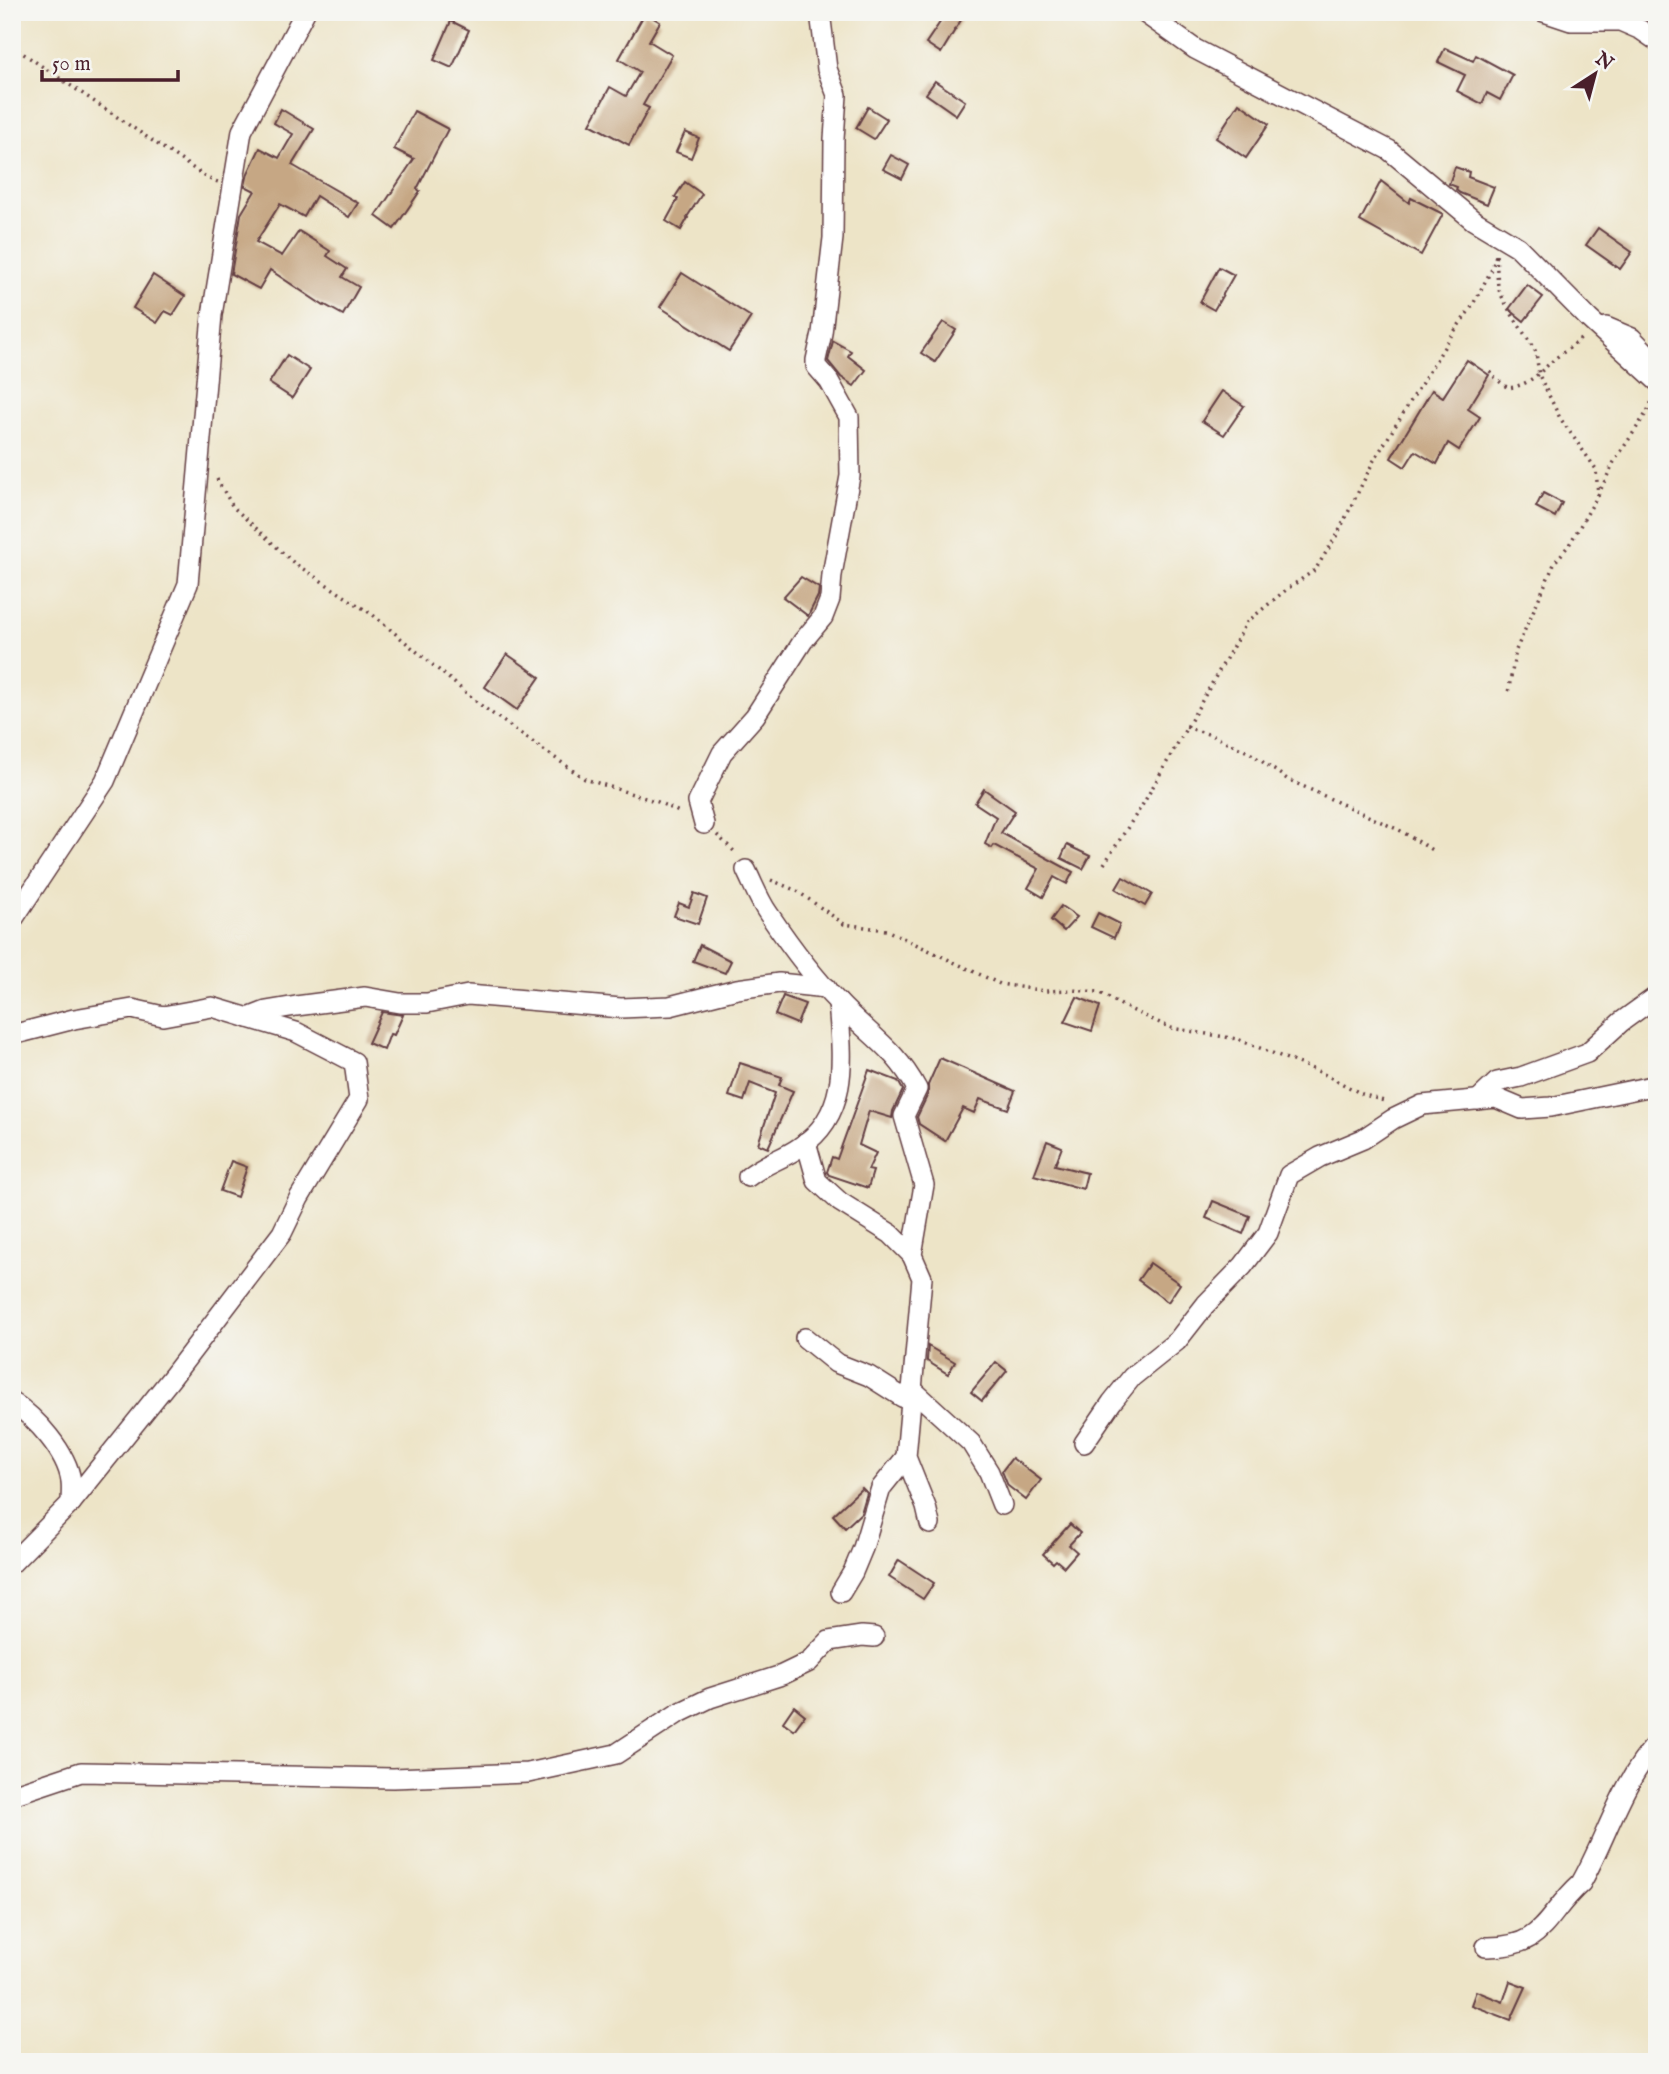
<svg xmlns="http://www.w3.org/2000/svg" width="1669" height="2074" viewBox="0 0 1669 2074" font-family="'IM FELL English',serif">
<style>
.building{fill:#c6a784}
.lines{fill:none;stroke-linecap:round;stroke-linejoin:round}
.minor-casing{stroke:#623d42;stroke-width:22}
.path{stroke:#623d42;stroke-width:3.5;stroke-dasharray:2 5;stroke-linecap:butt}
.minor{stroke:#fff;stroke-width:19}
</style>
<rect width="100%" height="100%" fill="#f6f6f2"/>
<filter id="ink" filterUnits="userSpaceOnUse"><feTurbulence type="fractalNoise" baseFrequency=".0143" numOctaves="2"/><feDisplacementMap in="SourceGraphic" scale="14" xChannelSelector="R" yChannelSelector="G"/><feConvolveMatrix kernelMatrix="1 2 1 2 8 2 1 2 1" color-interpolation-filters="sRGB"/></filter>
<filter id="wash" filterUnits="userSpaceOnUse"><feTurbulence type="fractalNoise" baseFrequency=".00686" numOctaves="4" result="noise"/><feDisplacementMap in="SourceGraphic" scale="28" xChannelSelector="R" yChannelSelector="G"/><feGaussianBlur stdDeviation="1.57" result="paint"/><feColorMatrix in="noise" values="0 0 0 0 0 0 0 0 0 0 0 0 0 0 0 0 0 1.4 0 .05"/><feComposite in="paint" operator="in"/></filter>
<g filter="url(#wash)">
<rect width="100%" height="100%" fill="#ede4c7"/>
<g id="blocks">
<!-- building -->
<g class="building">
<polygon points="947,12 961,20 941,53 926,43"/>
<polygon points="645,13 660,22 649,41 672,55 643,105 649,108 629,145 590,124 610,87 626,96 640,72 619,59"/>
<polygon points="451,21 469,30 452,68 434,60"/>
<polygon points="1445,48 1473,61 1476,55 1513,75 1500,100 1487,93 1482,104 1457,91 1465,75 1438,62"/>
<polygon points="935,81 965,101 956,115 926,94"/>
<polygon points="1239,103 1269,124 1246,158 1216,138"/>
<polygon points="868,107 887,119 874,139 856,128"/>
<polygon points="281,109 314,129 292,165 358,203 349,217 316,196 304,217 280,204 256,242 282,256 299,231 330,251 327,256 347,269 342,277 359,287 343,315 325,305 324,306 270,270 259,289 231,274 241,214 255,191 245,186 248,173 260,148 279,158 293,134 274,123"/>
<polygon points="414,111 448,129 417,189 420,191 394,229 376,216 414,159 394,149"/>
<polygon points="685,132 699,138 691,158 676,152"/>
<polygon points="891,155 909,165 902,179 883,169"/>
<polygon points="1455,167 1469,172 1468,177 1494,187 1487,204 1460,193 1456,190 1457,187 1449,184"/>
<polygon points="1381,181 1409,203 1411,198 1443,214 1421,255 1360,221"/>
<polygon points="685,182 702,194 687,217 688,218 681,230 666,221 678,199 675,197"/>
<polygon points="1598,228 1632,252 1620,269 1586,245"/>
<polygon points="1219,267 1234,275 1214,310 1200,302"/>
<polygon points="682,273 751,317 729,351 660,307"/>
<polygon points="153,275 185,296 173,315 165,311 157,323 133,308"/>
<polygon points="1527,285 1543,297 1524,321 1509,309"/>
<polygon points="943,322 956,330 935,362 921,353"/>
<polygon points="833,341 851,351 848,356 866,370 854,386 841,377 828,361"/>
<polygon points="287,355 310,370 292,398 269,383"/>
<polygon points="1467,360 1489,375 1468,409 1480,417 1459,450 1448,443 1437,464 1415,451 1405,467 1391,458 1432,390 1443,397"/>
<polygon points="1222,391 1244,406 1224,435 1202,421"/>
<polygon points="1543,493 1562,503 1555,517 1536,507"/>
<polygon points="801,577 819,588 818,596 808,616 783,597"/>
<polygon points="507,654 540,677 517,710 485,687"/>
<polygon points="984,789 1015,811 1001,833 1073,872 1067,884 1054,877 1043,897 1028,888 1039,869 994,845 992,848 985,844 996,817 975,803"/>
<polygon points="1067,845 1090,856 1083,869 1061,858"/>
<polygon points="1123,877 1152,894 1145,906 1116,889"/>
<polygon points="694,893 707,898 698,924 674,916 679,903 689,907"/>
<polygon points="1061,906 1077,917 1064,931 1051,920"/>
<polygon points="1098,913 1120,924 1114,938 1091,927"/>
<polygon points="700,945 731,961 725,973 693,961"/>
<polygon points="783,996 805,1004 797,1024 775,1015"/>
<polygon points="1077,997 1100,1006 1092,1031 1065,1022"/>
<polygon points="382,1012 403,1015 394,1035 390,1034 384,1050 368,1043"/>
<polygon points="940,1058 1015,1091 1008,1109 980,1099 974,1113 963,1108 945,1141 919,1124 917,1117 928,1094 928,1085"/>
<polygon points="740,1063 782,1077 779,1085 793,1091 768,1148 758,1144 775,1093 750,1083 744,1101 729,1096"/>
<polygon points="869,1070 898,1081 903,1090 893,1111 892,1118 869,1111 859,1145 876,1153 868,1170 873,1171 868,1188 829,1175 827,1172 832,1157 837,1159"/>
<polygon points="1047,1141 1062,1147 1055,1165 1087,1173 1083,1189 1034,1175"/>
<polygon points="231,1161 247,1167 237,1197 220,1191"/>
<polygon points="1213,1201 1250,1216 1243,1234 1206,1218"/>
<polygon points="1150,1263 1180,1284 1168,1302 1138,1280"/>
<polygon points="928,1346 955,1362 948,1374 927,1361"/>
<polygon points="996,1362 1007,1371 982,1401 971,1392"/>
<polygon points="1012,1458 1041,1480 1026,1500 1008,1486 1002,1471"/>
<polygon points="862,1488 867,1493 861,1513 845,1528 833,1515"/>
<polygon points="1070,1524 1080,1533 1069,1545 1077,1552 1064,1567 1056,1560 1053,1563 1043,1554"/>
<polygon points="899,1560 934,1583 923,1599 889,1577"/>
<polygon points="794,1706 805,1715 794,1730 783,1722"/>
<polygon points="1510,1981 1526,1987 1511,2020 1471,2005 1476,1991 1503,2002"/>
</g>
</g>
</g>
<g filter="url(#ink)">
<use href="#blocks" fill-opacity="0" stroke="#623d42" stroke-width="2"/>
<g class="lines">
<!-- minor casing -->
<g class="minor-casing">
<g id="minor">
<polyline points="1143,12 1195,49 1389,150 1473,220 1518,247 1589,319 1657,381"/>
<polyline points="1544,12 1571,21 1620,21 1641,30 1657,41"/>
<polyline points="1606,327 1632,338 1657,364"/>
<polyline points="704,824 698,802 722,753 755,716 803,641 823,617 830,599 832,575 850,476 849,417 829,381 816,366 816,360 822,333 833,238 834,139 837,95 827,69 820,12"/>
<path d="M746 870C753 884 759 900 768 913 787 941 814 978 838 1002 868 1034 896 1049 917 1089L904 1116 924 1185 912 1255 922 1278 906 1457 926 1507 930 1524"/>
<polyline points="12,921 105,781 188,584 212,315 242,131 305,12"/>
<polyline points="248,1018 266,1011 296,1006 365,997 400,1003 427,1003 468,995 621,1008 670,1006 737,989 779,983 826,988"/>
<polyline points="12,1035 74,1019 132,1009 163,1016 212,1007 296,1032 354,1062 359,1099 299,1198 282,1233 173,1376 71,1503"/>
<polyline points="1478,1100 1497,1082 1521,1077 1587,1053 1621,1022 1657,996"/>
<polyline points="806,1142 817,1181 840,1202 891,1234 912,1255"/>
<path d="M748 1177C765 1163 783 1159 800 1147 851 1113 842 1055 838 1002"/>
<polyline points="805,1338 836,1363 869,1376 902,1397 913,1390 971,1443 989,1472 1002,1505"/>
<path d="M12 1402C36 1418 67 1452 71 1481 72 1488 71 1496 71 1503L12 1563"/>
<polyline points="1084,1443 1112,1402 1132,1377 1177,1341 1206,1304 1243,1266 1268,1233 1289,1175 1320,1157 1363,1139 1393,1119 1422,1105 1496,1098 1522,1109 1551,1107 1657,1085"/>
<polyline points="841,1592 853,1572 863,1548 881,1488 906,1457"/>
<polyline points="12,1795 81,1772 393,1778 528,1773 616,1754 677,1714 710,1698 782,1675 809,1662 829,1641 862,1636 874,1637"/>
<path d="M1486 1947C1545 1948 1544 1916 1581 1883 1607 1837 1621 1783 1657 1743"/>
</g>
</g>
<!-- path -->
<g class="path">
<polyline points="12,46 209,179 218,182"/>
<polyline points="1496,255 1498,288 1506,305 1536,352 1539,375 1560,418 1596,469 1598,495 1569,545 1555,562 1516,650 1508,693"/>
<path d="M1490 371 1495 378 1508 388C1533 385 1542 368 1561 354 1570 348 1576 343 1584 336"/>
<polyline points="217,479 233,507 294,563 373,615 483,707 585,779 658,802 681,813"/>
<polyline points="1598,495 1614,462 1647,412 1653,399"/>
<polyline points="1186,727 1214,736 1250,753 1287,779 1401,831 1432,850"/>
<polyline points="717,835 737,854"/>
<polyline points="1104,864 1143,804 1247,622 1287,589 1315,570 1337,535 1373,462 1451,336 1471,308 1492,269 1496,255"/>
<polyline points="771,880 797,891 844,924 886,930 1000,984 1045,991 1072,990 1099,992 1123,1006 1171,1028 1237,1039 1320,1072 1362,1094 1387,1102"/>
</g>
<!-- minor -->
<use href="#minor" class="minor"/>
</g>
</g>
<!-- margin -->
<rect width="1669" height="2074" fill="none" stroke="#f6f6f2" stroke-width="42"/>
<!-- north arrow -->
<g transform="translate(1595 74) rotate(36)" stroke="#f6f6f2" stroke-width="5" paint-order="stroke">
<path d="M0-5L12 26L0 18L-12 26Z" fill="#4a1f2b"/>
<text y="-10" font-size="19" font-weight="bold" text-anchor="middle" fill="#4a1f2b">N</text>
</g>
<!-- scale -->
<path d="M42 70v10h136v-10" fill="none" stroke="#4a1f2b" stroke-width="3.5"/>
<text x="52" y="70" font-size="21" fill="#4a1f2b" stroke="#f6f6f2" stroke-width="5" paint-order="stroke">50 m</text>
</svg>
